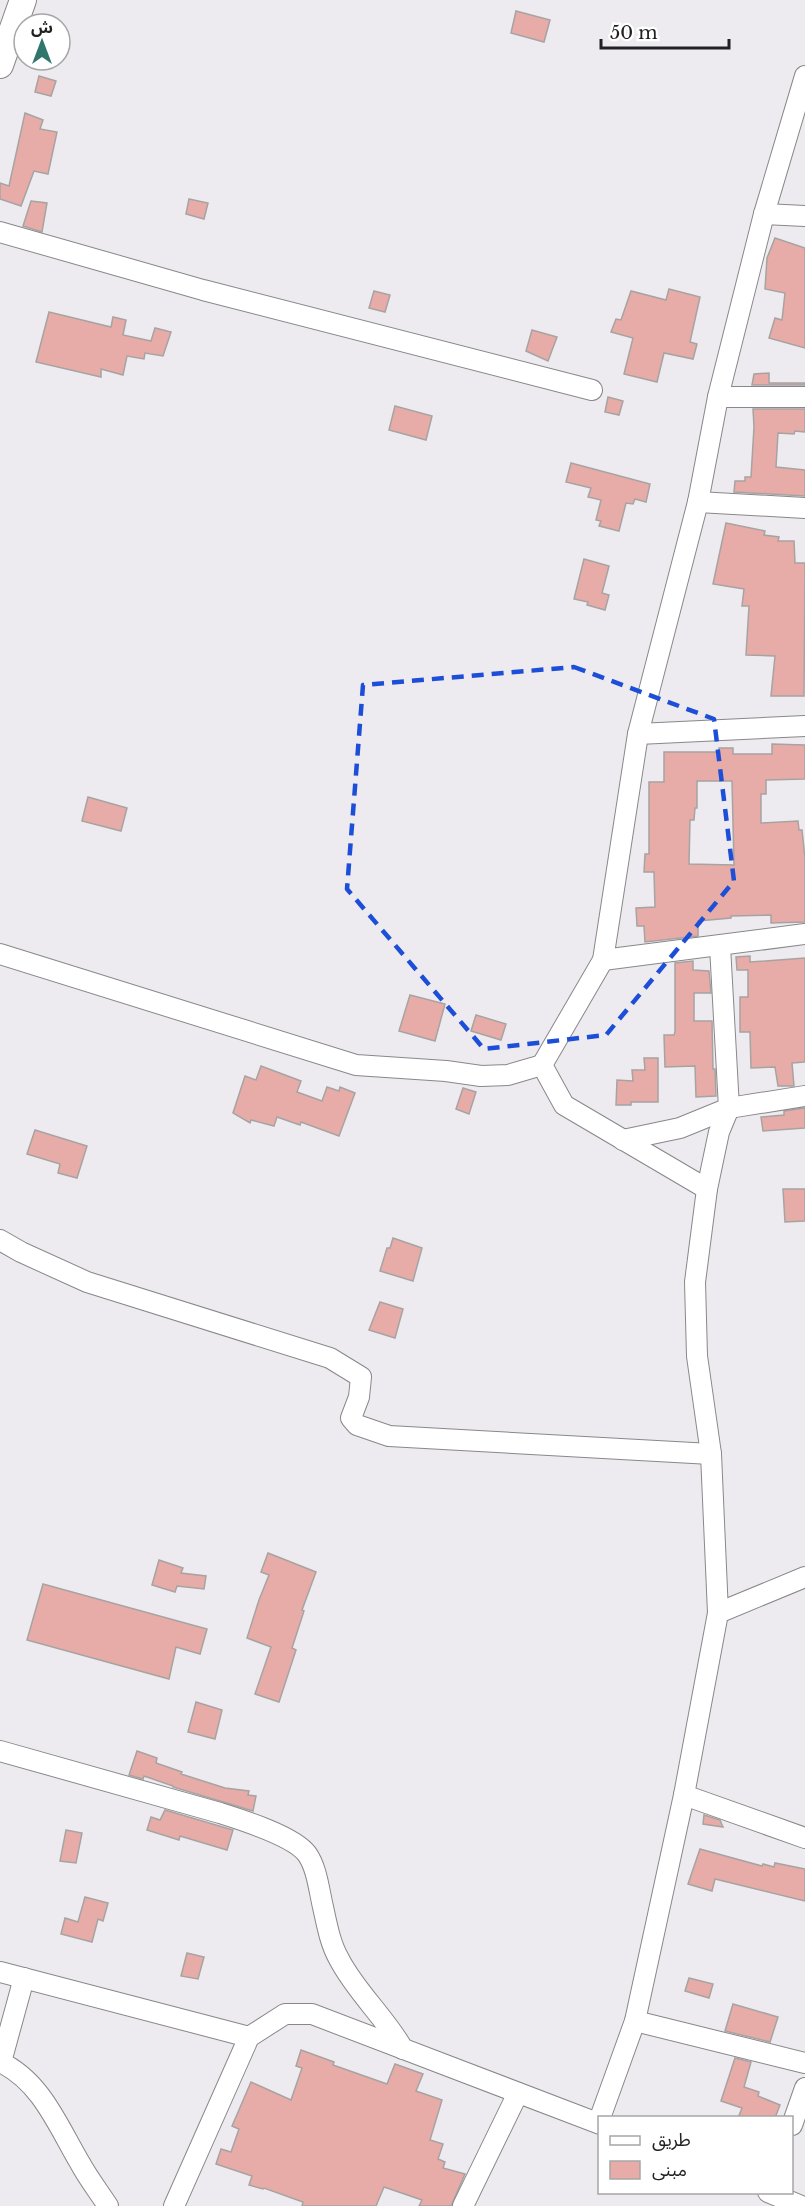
<svg xmlns="http://www.w3.org/2000/svg" width="805" height="2206" viewBox="0 0 805 2206" font-family="'Libre Baskerville','Noto Sans Arabic',serif">
<style>
.building{fill:#e7aca7;stroke:#a7a3a3;stroke-width:1.5;fill-rule:evenodd}
.lines{fill:none;stroke-linecap:round;stroke-linejoin:round}
.minor-casing{stroke:#89878a;stroke-width:22}
.tertiary-casing{stroke:#89878a;stroke-width:28}
.minor{stroke:#fff;stroke-width:20}
.tertiary{stroke:#fff;stroke-width:26}
.marked{fill:none;stroke:#1d4ed8;stroke-width:4.5;stroke-dasharray:12 8;stroke-linejoin:round}
</style>
<rect width="100%" height="100%" fill="#edebef"/>
<!-- building -->
<g class="building">
<polygon points="516,11 550,20 544,42 511,33"/>
<polygon points="39,76 56,81 51,96 35,92"/>
<polygon points="25,113 43,120 40,129 57,132 48,174 34,171 21,206 0,199 0,183 9,186"/>
<polygon points="189,199 208,203 204,219 186,214"/>
<polygon points="31,201 47,203 42,232 23,226"/>
<polygon points="775,238 805,248 805,348 769,338 775,318 782,320 785,293 765,289 767,258"/>
<polygon points="669,289 700,297 690,342 697,344 693,359 664,353 657,382 624,374 633,338 611,332 616,319 621,320 631,291 666,300"/>
<polygon points="374,291 390,295 385,312 369,308"/>
<polygon points="49,312 111,327 113,317 126,320 123,335 151,341 155,328 171,332 163,356 145,353 144,359 127,356 123,375 101,369 101,377 36,362"/>
<polygon points="532,330 557,337 548,361 526,351"/>
<polygon points="769,373 769,383 805,383 805,385 752,385 754,374"/>
<polygon points="608,397 623,401 619,415 605,412"/>
<polygon points="395,406 432,416 426,440 389,430"/>
<polygon points="753,409 805,409 805,432 795,431 794,434 778,433 776,467 805,470 805,496 734,492 735,481 745,481 745,477 751,477 754,427"/>
<polygon points="571,463 650,484 646,502 635,499 633,504 626,503 619,531 599,526 601,521 596,520 601,500 588,497 591,488 566,482"/>
<polygon points="726,523 765,531 764,535 779,537 778,541 794,541 795,563 805,563 804,696 771,696 775,656 746,655 749,606 742,606 744,589 713,584"/>
<polygon points="584,559 609,566 602,593 609,595 605,610 587,605 588,602 574,599"/>
<path d="M772 744 805 745V779L766 780V794H761V823L798 821 799 830H802L805 858V922L771 923V915L731 916V918L698 921V936L645 942 644 926H637L636 908 655 907 654 872H644L645 854H649V782H664V752H719V748H733V754H772ZM697 781H732L734 865 689 864 690 820H694L695 808H697Z"/>
<polygon points="88,797 127,808 121,831 82,821"/>
<polygon points="750,956 750,962 805,958 805,1062 792,1063 794,1086 778,1086 775,1067 751,1068 750,1032 740,1032 740,997 748,997 748,970 737,970 736,957"/>
<polygon points="693,961 693,970 709,971 711,993 694,993 694,1021 712,1021 713,1069 715,1069 716,1096 696,1097 695,1066 665,1067 664,1035 674,1035 675,1032 675,963"/>
<polygon points="410,995 445,1004 435,1041 399,1031"/>
<polygon points="476,1015 506,1024 501,1040 471,1031"/>
<polygon points="644,1058 658,1058 658,1102 631,1102 631,1105 616,1105 617,1080 633,1081 632,1070 645,1070"/>
<polygon points="261,1066 301,1081 297,1092 322,1101 327,1087 339,1091 340,1087 355,1093 339,1136 301,1122 300,1125 277,1117 274,1126 251,1120 250,1123 233,1113 245,1076 256,1080"/>
<polygon points="463,1088 476,1092 469,1114 456,1109"/>
<polygon points="805,1108 805,1128 763,1131 761,1117 784,1115 784,1111"/>
<polygon points="35,1130 87,1146 77,1178 58,1173 60,1164 27,1154"/>
<polygon points="783,1189 805,1189 805,1221 785,1222"/>
<polygon points="393,1238 422,1248 413,1281 380,1271 387,1248 390,1248"/>
<polygon points="380,1302 403,1309 395,1338 369,1330"/>
<polygon points="268,1553 316,1572 302,1610 304,1611 292,1648 296,1650 279,1702 255,1694 271,1647 247,1638 259,1600 269,1575 261,1572"/>
<polygon points="159,1560 183,1568 181,1573 206,1576 204,1589 177,1586 175,1592 152,1585"/>
<polygon points="43,1584 207,1629 200,1654 176,1647 169,1679 27,1640"/>
<polygon points="196,1702 222,1710 215,1739 188,1732"/>
<polygon points="137,1751 157,1758 156,1763 182,1772 181,1774 225,1788 249,1791 248,1795 256,1796 253,1811 173,1787 173,1786 144,1776 143,1779 129,1775"/>
<polygon points="165,1810 233,1830 227,1850 180,1836 179,1840 147,1830 151,1817 160,1820"/>
<polygon points="704,1815 720,1820 723,1827 703,1824"/>
<polygon points="66,1830 82,1833 76,1863 60,1861"/>
<polygon points="700,1849 762,1866 763,1864 774,1867 775,1863 805,1869 805,1901 715,1879 712,1891 688,1884"/>
<polygon points="85,1897 108,1903 103,1921 98,1919 92,1942 61,1934 65,1918 78,1922"/>
<polygon points="187,1953 204,1957 198,1979 181,1976"/>
<polygon points="689,1978 713,1984 709,1998 685,1991"/>
<polygon points="733,2004 778,2017 770,2042 725,2031"/>
<polygon points="301,2050 334,2062 333,2065 387,2084 395,2064 423,2074 416,2091 442,2100 430,2140 443,2144 438,2159 445,2162 443,2168 465,2174 451,2206 419,2206 422,2200 384,2187 376,2206 302,2206 303,2202 264,2188 263,2189 249,2185 252,2176 216,2164 221,2149 231,2152 239,2129 232,2126 251,2082 291,2100 302,2068 296,2066"/>
<polygon points="735,2058 751,2062 744,2087 759,2092 758,2096 780,2105 775,2118 738,2118 742,2108 721,2101"/>
</g>
<g class="lines">
<!-- minor casing -->
<g class="minor-casing">
<g id="minor">
<polyline points="764,214 805,216"/>
<polyline points="0,232 203,290 592,390"/>
<polyline points="718,397 805,397"/>
<polyline points="698,502 805,508"/>
<polyline points="638,734 805,726"/>
<polyline points="0,954 356,1065 446,1071 481,1076 508,1075 542,1065"/>
<polyline points="603,960 805,934"/>
<polyline points="623,1140 680,1128 729,1108 805,1096"/>
<polyline points="707,1189 719,1132 729,1108 720,946"/>
<polyline points="0,1240 21,1252 87,1282 330,1358 361,1377 359,1397 351,1418 357,1425 389,1436 711,1454"/>
<polyline points="718,1613 711,1454 697,1356 695,1282 707,1189 564,1105 542,1065 603,960 638,734 698,502 718,397 764,214 805,76"/>
<path d="M0 1751 220 1813C242 1820 294 1836 307 1854 317 1868 319 1890 323 1907 327 1925 330 1943 339 1959 356 1992 385 2017 403 2049"/>
<polyline points="684,1795 805,1838"/>
<polyline points="0,1972 249,2037"/>
<polyline points="635,2021 805,2063"/>
<path d="M0 2062C41 2081 58 2126 80 2163 88 2178 99 2192 108 2206"/>
<polyline points="1,2062 24,1978"/>
<polyline points="600,2118 635,2021 684,1795 718,1613 805,1577"/>
<polyline points="792,2125 805,2088"/>
<polyline points="768,2192 801,2206"/>
<polyline points="174,2206 249,2037 285,2014 312,2014 600,2124"/>
<polyline points="463,2206 518,2093"/>
</g>
</g>
<!-- tertiary casing -->
<g class="tertiary-casing">
<polyline id="tertiary" points="0,65 23,0"/>
</g>
<!-- minor -->
<use href="#minor" class="minor"/>
<!-- tertiary -->
<use href="#tertiary" class="tertiary"/>
</g>
<!-- marked area -->
<path class="marked" d="M574 667 714 719 734 881 606 1035 484 1049 347 889 363 685Z"/>
<!-- legend -->
<rect x="598" y="2116" width="195" height="78" fill="#ffffff" stroke="#a6a6a7" stroke-width="1.5"/>
<rect x="610" y="2136" width="30" height="9" fill="#ffffff" stroke="#a6a6a7" stroke-width="1.5"/>
<text x="652" y="2146" font-size="18" fill="#212122">طريق</text>
<rect x="610" y="2161" width="30" height="18" fill="#e7aca7" stroke="#a6a6a7" stroke-width="1.5"/>
<text x="652" y="2176" font-size="18" fill="#212122">مبنى</text>
<!-- north arrow -->
<g transform="translate(42 42)"><circle r="28" fill="#ffffff" stroke="#a6a6a7" stroke-width="1.5"/>
<path d="M0-4.5L10 22L0 15L-10 22Z" fill="#30766c"/>
<text y="-9" font-size="16" font-weight="bold" text-anchor="middle" fill="#212122">ش</text>
</g>
<!-- scale -->
<path d="M601 39v9h128v-9" fill="none" stroke="#212122" stroke-width="3"/>
<text x="610" y="39" font-size="18" fill="#212122" stroke="#ffffff" stroke-width="4.5" paint-order="stroke">50 m</text>
</svg>
